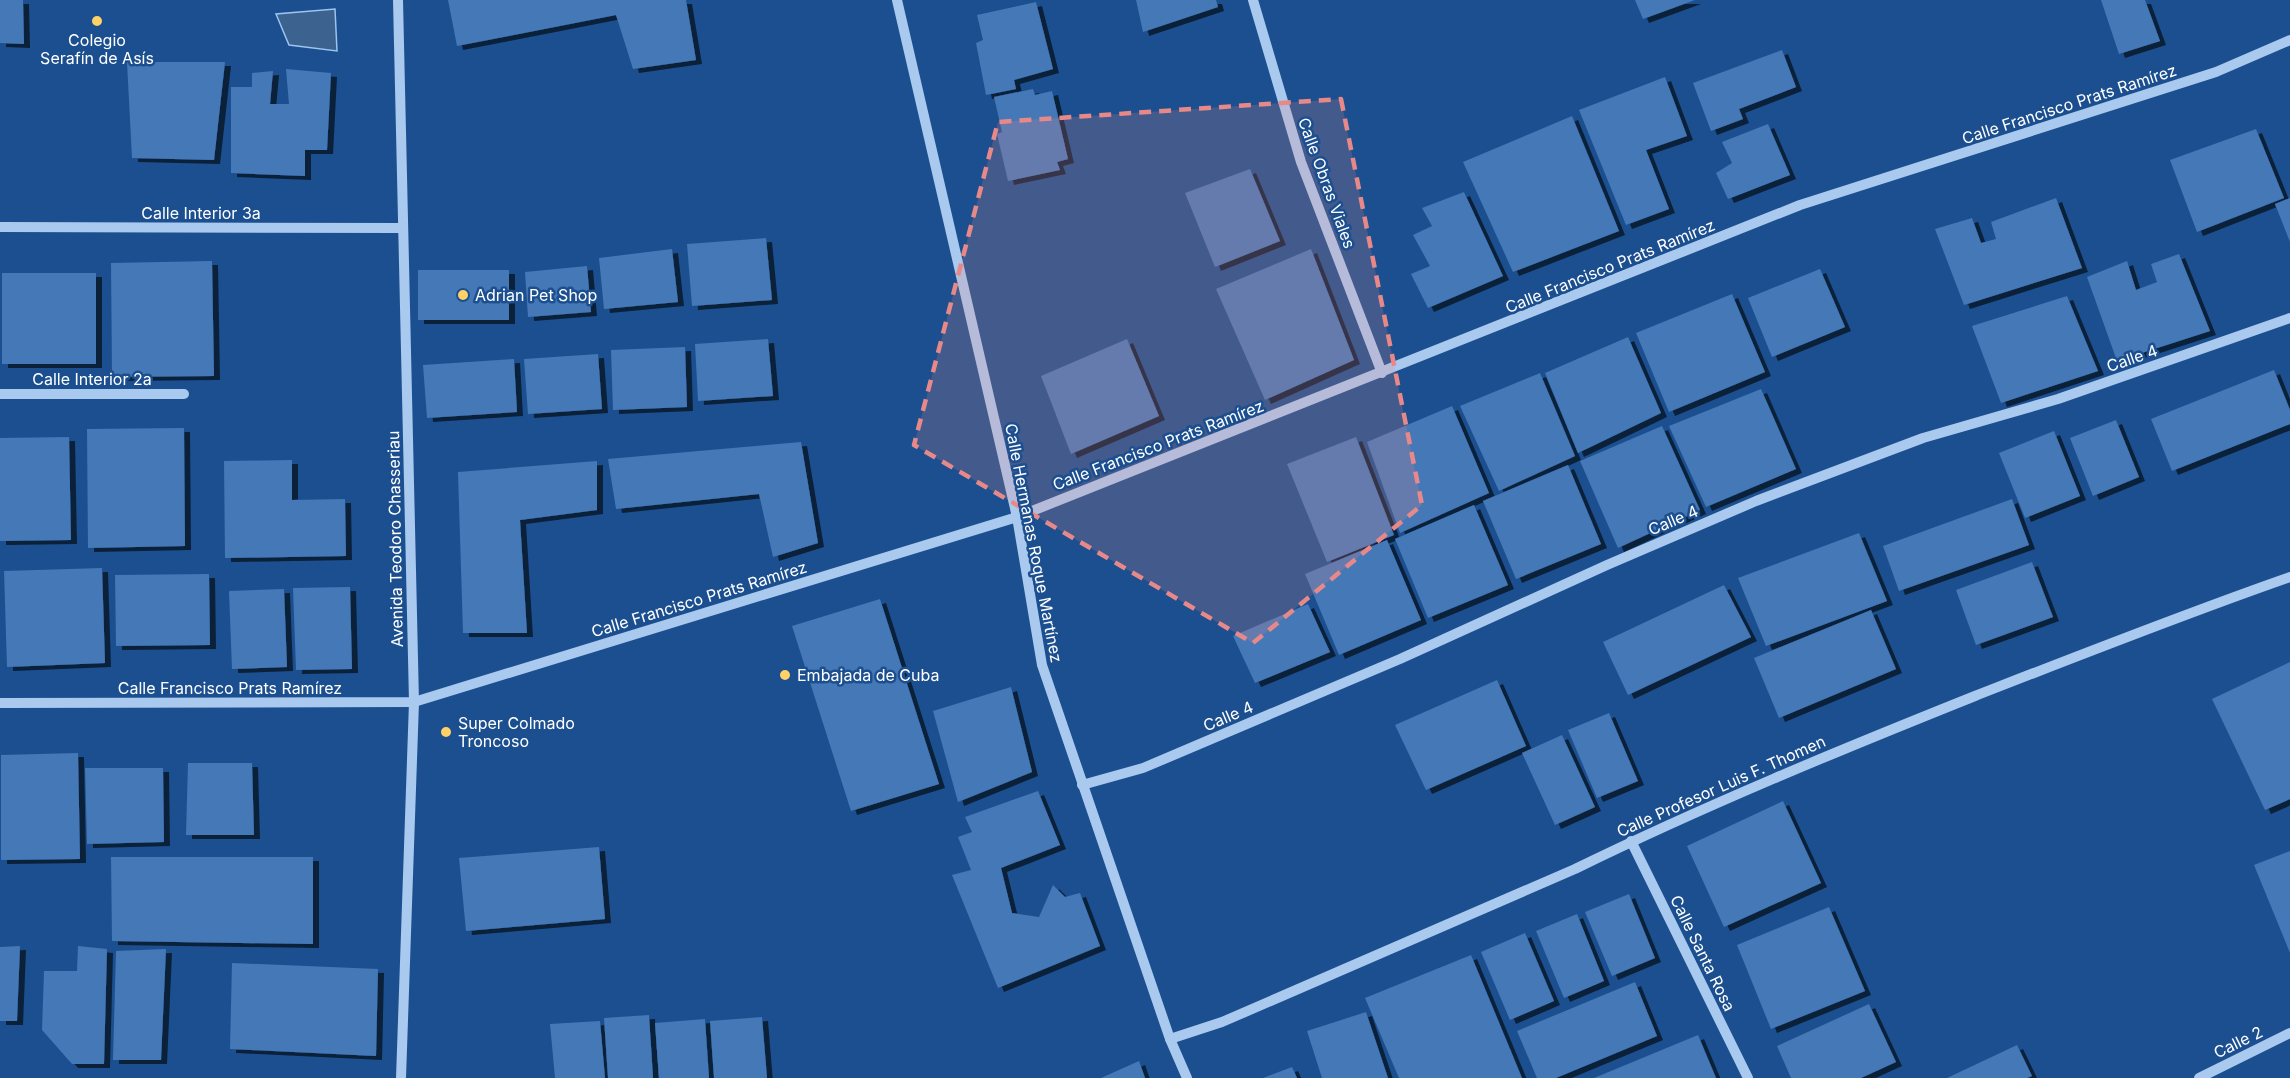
<svg xmlns="http://www.w3.org/2000/svg" width="2290" height="1078" viewBox="0 0 2290 1078" font-family="Inter,sans-serif">
<style>
.water{fill:#3c6290;stroke:#9cc4f0;stroke-width:1.5}
.building{fill:#4478b7;filter:url(#shadow)}
.lines{fill:none;stroke-linecap:round;stroke-linejoin:round}
.minor{stroke:#a9c9ee;stroke-width:10}
.marked{fill:#e88989;fill-opacity:0.2;stroke:#e88989;stroke-width:4.5;stroke-dasharray:12 8;stroke-linejoin:round}
.poi-dot{fill:#ffd166;stroke:#1b4f8f;stroke-width:2}
.labels{text-anchor:middle;stroke-width:5;stroke-linejoin:round;paint-order:stroke}
.poi-label{font-size:16px;fill:#fff;stroke:#1b4f8f;text-anchor:start}
.street-label{font-size:16px;fill:#fff;stroke:#1b4f8f}
</style>
<defs>
<filter id="shadow"><feDropShadow dx="6" dy="4" stdDeviation="0" flood-color="#0009"/></filter>
</defs>
<rect width="100%" height="100%" fill="#1b4f8f"/>
<!-- water -->
<polygon class="water" points="335,9 337,51 289,45 276,14"/>
<!-- building -->
<g class="building">
<polygon points="0,0 23,0 24,44 0,43"/>
<polygon points="448,0 686,0 696,60 633,69 616,15 457,46"/>
<polygon points="1136,0 1216,0 1218,7 1143,32"/>
<polygon points="1635,0 1695,0 1643,19"/>
<polygon points="2101,0 2145,0 2160,41 2119,54"/>
<polygon points="1036,2 1053,69 1014,80 1016,89 986,95 976,43 983,40 977,15"/>
<polygon points="1782,50 1796,87 1739,109 1743,119 1711,131 1693,83"/>
<polygon points="127,62 225,62 214,160 132,158"/>
<polygon points="286,69 331,73 327,150 305,150 305,176 231,173 231,87 252,87 252,73 273,71 270,104 289,104"/>
<polygon points="1665,77 1687,136 1646,150 1669,209 1626,225 1579,110"/>
<polygon points="1033,89 1035,95 1052,91 1068,159 1057,162 1060,170 1008,181 997,134 1002,132 994,97"/>
<polygon points="1572,116 1619,231 1513,272 1463,162"/>
<polygon points="1768,124 1790,175 1728,199 1716,173 1732,163 1722,142"/>
<polygon points="2256,129 2284,198 2197,232 2170,160"/>
<polygon points="1250,169 1280,241 1215,267 1185,193"/>
<polygon points="1464,192 1503,276 1428,308 1411,274 1430,266 1413,235 1432,226 1422,208"/>
<polygon points="2056,198 2082,268 1964,305 1935,229 1972,218 1981,243 1996,239 1991,222"/>
<polygon points="2290,198 2290,242 2275,204"/>
<polygon points="766,238 772,300 692,306 687,244"/>
<polygon points="672,249 678,302 604,309 599,258"/>
<polygon points="1311,249 1354,360 1265,400 1216,289"/>
<polygon points="2179,254 2210,331 2117,361 2087,277 2127,261 2136,290 2157,282 2151,264"/>
<polygon points="212,261 214,376 112,377 111,263"/>
<polygon points="587,266 591,312 528,317 525,272"/>
<polygon points="1820,269 1845,327 1772,357 1748,298"/>
<rect x="418" y="270" width="91" height="50"/>
<rect x="2" y="273" width="94" height="91"/>
<polygon points="1732,294 1765,372 1669,412 1636,333"/>
<polygon points="2067,296 2098,371 2001,403 1972,326"/>
<polygon points="1628,337 1661,413 1578,453 1545,373"/>
<polygon points="768,339 773,396 698,401 695,344"/>
<polygon points="1127,339 1159,416 1071,454 1041,376"/>
<polygon points="685,347 687,407 613,410 611,350"/>
<polygon points="598,354 602,409 528,414 524,359"/>
<polygon points="514,359 517,412 427,418 423,365"/>
<polygon points="2274,370 2290,410 2290,424 2172,471 2151,419"/>
<polygon points="1540,373 1575,456 1499,491 1460,406"/>
<polygon points="1761,389 1796,469 1706,507 1669,426"/>
<polygon points="1452,406 1489,493 1400,533 1367,442"/>
<polygon points="2116,420 2139,477 2093,496 2070,438"/>
<polygon points="1662,426 1700,510 1618,548 1580,461"/>
<polygon points="184,428 185,546 88,548 87,429"/>
<polygon points="2054,431 2080,496 2025,518 1999,453"/>
<polygon points="69,437 71,540 0,541 0,438"/>
<polygon points="1356,437 1394,535 1327,562 1287,464"/>
<polygon points="801,442 818,543 773,557 759,494 616,509 608,459"/>
<polygon points="292,460 292,500 345,499 346,556 225,558 224,461"/>
<polygon points="597,461 597,510 520,520 527,633 463,633 458,472"/>
<polygon points="1568,465 1601,544 1516,579 1483,501"/>
<polygon points="2012,499 2029,545 1899,591 1883,546"/>
<polygon points="1474,505 1508,585 1428,618 1395,539"/>
<polygon points="1859,533 1887,601 1766,646 1738,578"/>
<polygon points="1387,540 1421,620 1339,655 1305,574"/>
<polygon points="2032,562 2053,617 1976,645 1956,590"/>
<polygon points="102,568 105,663 7,667 4,571"/>
<polygon points="209,574 210,645 116,646 115,575"/>
<polygon points="1724,585 1751,637 1628,695 1603,642"/>
<polygon points="350,587 352,669 296,670 293,588"/>
<polygon points="284,589 287,667 232,669 229,591"/>
<polygon points="880,599 939,784 851,811 792,626"/>
<polygon points="1308,604 1330,652 1255,683 1233,636"/>
<polygon points="1871,610 1896,669 1779,718 1754,658"/>
<polygon points="2290,662 2290,799 2265,810 2212,699"/>
<polygon points="1497,680 1526,746 1426,790 1395,725"/>
<polygon points="1011,687 1032,772 958,802 933,711"/>
<polygon points="1609,713 1638,781 1597,798 1568,730"/>
<polygon points="1562,735 1595,807 1555,825 1522,753"/>
<polygon points="78,753 80,859 1,860 1,755"/>
<polygon points="188,763 252,763 254,835 186,835"/>
<polygon points="85,768 163,768 164,842 87,844"/>
<polygon points="1038,791 1060,845 1001,868 1012,913 1039,917 1053,885 1065,897 1080,893 1100,946 998,988 952,875 971,870 958,837 972,832 965,817"/>
<polygon points="1783,801 1821,883 1724,927 1687,846"/>
<polygon points="599,847 605,919 466,931 459,858"/>
<polygon points="2290,851 2290,953 2254,865"/>
<polygon points="111,857 313,857 313,944 112,941"/>
<polygon points="1629,894 1655,958 1612,976 1585,912"/>
<polygon points="1829,907 1865,991 1771,1029 1737,945"/>
<polygon points="1577,914 1604,981 1564,998 1536,931"/>
<polygon points="1525,933 1554,1001 1510,1020 1481,952"/>
<polygon points="20,946 17,1021 0,1021 0,947"/>
<polygon points="78,946 107,949 104,1064 72,1064 42,1030 44,971 77,971"/>
<polygon points="166,949 161,1060 113,1060 116,951"/>
<polygon points="1471,955 1522,1078 1399,1078 1365,998"/>
<polygon points="232,963 378,969 376,1056 230,1049"/>
<polygon points="1635,982 1657,1036 1556,1078 1537,1078 1517,1031"/>
<polygon points="1869,1004 1896,1062 1861,1078 1791,1078 1777,1046"/>
<polygon points="1366,1012 1388,1078 1322,1078 1307,1031"/>
<polygon points="649,1015 653,1078 608,1078 604,1018"/>
<polygon points="762,1017 767,1078 714,1078 710,1021"/>
<polygon points="705,1019 709,1078 659,1078 655,1023"/>
<polygon points="600,1021 605,1078 555,1078 550,1024"/>
<polygon points="1698,1035 1716,1078 1594,1078"/>
<polygon points="2017,1045 2032,1076 2027,1078 1947,1078"/>
<polygon points="1139,1061 1145,1078 1101,1078"/>
<polygon points="1292,1067 1297,1078 1263,1078"/>
</g>
<g class="lines">
<!-- minor -->
<g class="minor">
<polyline points="398,0 414,702 401,1078"/>
<polyline points="897,0 1017,517 1042,665 1170,1039 1187,1078"/>
<polyline points="1253,0 1301,162 1382,373"/>
<polyline points="0,227 402,228"/>
<polyline points="0,394 184,394"/>
<polyline points="0,703 414,702 1017,517 1800,205 2216,72 2290,40"/>
<polyline points="1082,785 1143,768 1400,659 1607,565 1756,501 1923,438 2058,399 2290,318"/>
<polyline points="1631,841 1748,1078"/>
<path d="M1170 1039 1222 1022 1575 869C1706 805 1840 750 1975 696 2080 655 2184 614 2290 577"/>
<polyline points="2199,1078 2290,1033"/>
</g>
</g>
<!-- marked area -->
<path class="marked" d="M1341 99 1422 505 1253 643 914 445 998 122Z"/>
<!-- markers -->
<g class="poi-dot">
<circle cx="97" cy="21" r="6"/>
<circle cx="463" cy="295" r="6"/>
<circle cx="785" cy="675" r="6"/>
<circle cx="446" cy="732" r="6"/>
</g>
<g class="labels">
<!-- poi labels -->
<g class="poi-label">
<text x="97" y="46" text-anchor="middle">Colegio<tspan x="97" dy="18">Serafín de Asís</tspan></text>
<text x="475" y="301">Adrian Pet Shop</text>
<text x="797" y="681">Embajada de Cuba</text>
<text x="458" y="729">Super Colmado<tspan x="458" dy="18">Troncoso</tspan></text>
</g>
<!-- street labels -->
<g class="street-label">
<text transform="translate(2069 104) rotate(-18)" y="6">Calle Francisco Prats Ramírez</text>
<text transform="translate(1327 183) rotate(70)" y="6">Calle Obras Viales</text>
<text x="201" y="219">Calle Interior 3a</text>
<text transform="translate(1610 266) rotate(-22)" y="6">Calle Francisco Prats Ramírez</text>
<text transform="translate(2132 358) rotate(-19)" y="6">Calle 4</text>
<text x="92" y="385">Calle Interior 2a</text>
<text transform="translate(1158 445) rotate(-21)" y="6">Calle Francisco Prats Ramírez</text>
<text transform="translate(1673 520) rotate(-23)" y="6">Calle 4</text>
<text transform="translate(395 539) rotate(-91)" y="6">Avenida Teodoro Chasseriau</text>
<text transform="translate(1034 543) rotate(79)" y="6">Calle Hermanas Roque Martínez</text>
<text transform="translate(699 599) rotate(-17)" y="6">Calle Francisco Prats Ramírez</text>
<text x="230" y="694">Calle Francisco Prats Ramírez</text>
<text transform="translate(1228 716) rotate(-23)" y="6">Calle 4</text>
<text transform="translate(1721 786) rotate(-24)" y="6">Calle Profesor Luis F. Thomen</text>
<text transform="translate(1703 953) rotate(64)" y="6">Calle Santa Rosa</text>
<text transform="translate(2238 1042) rotate(-26)" y="6">Calle 2</text>
</g>
</g>
</svg>
